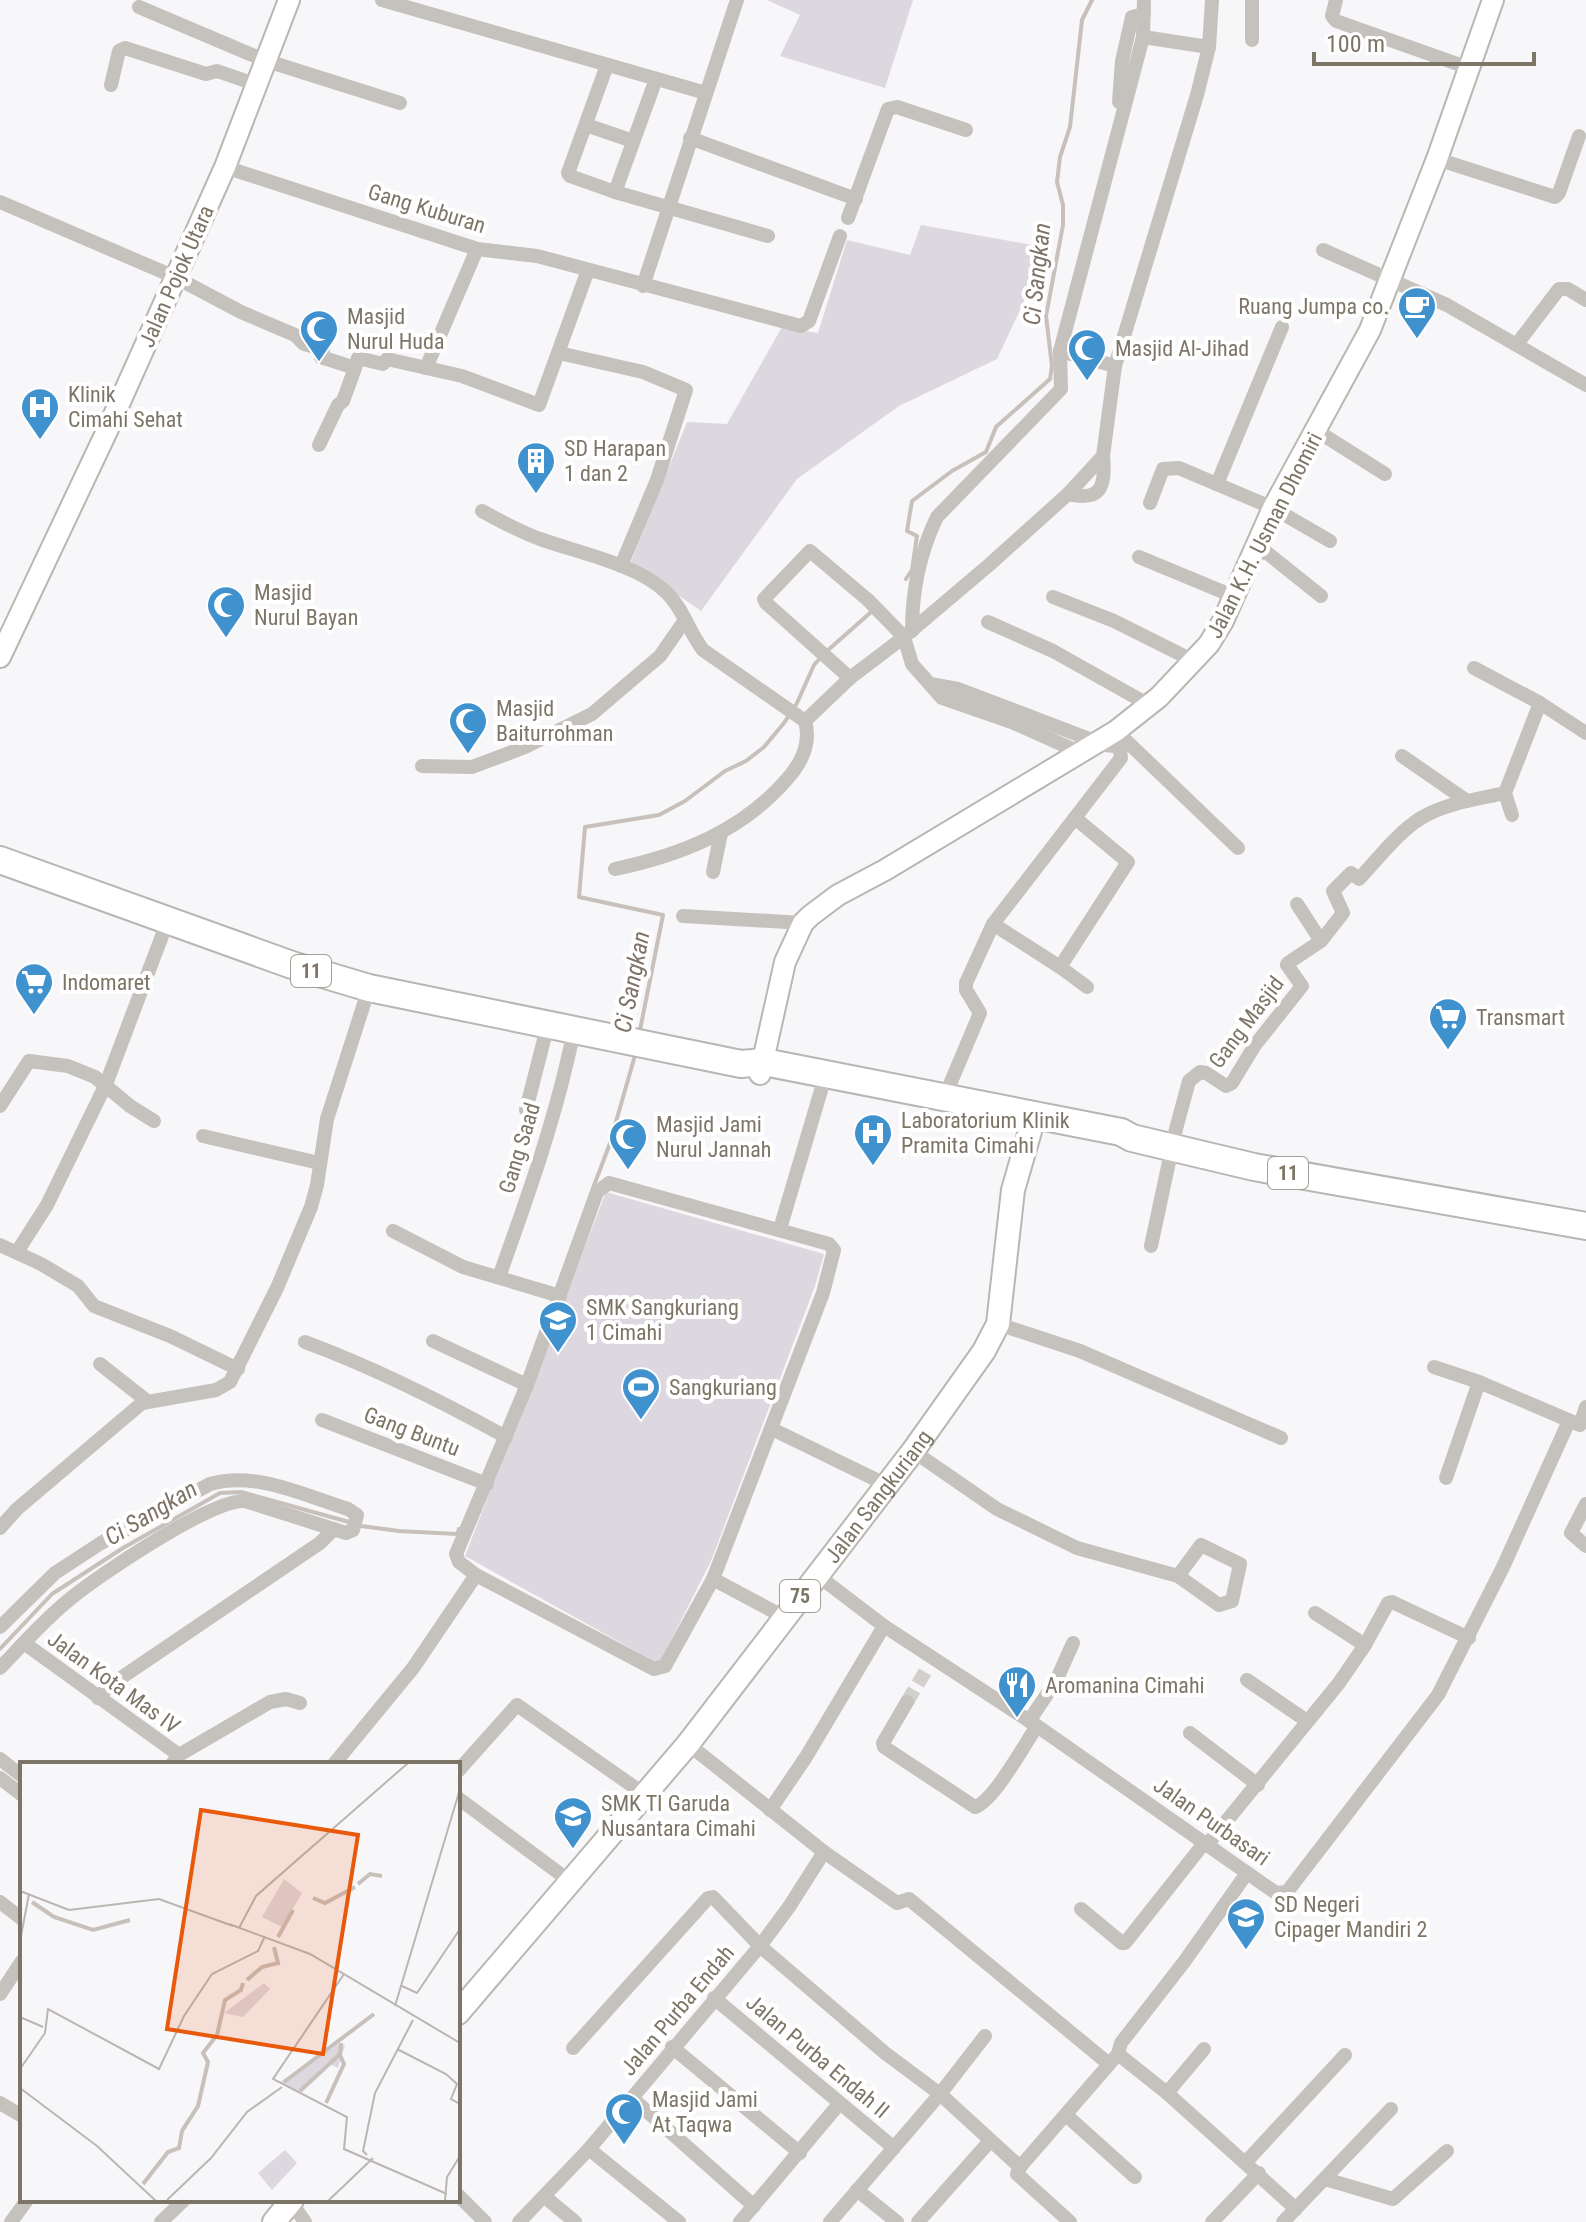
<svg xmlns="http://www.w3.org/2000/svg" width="1586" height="2222" viewBox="0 0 1586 2222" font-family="'Roboto Condensed',sans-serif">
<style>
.green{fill:#ddd8df}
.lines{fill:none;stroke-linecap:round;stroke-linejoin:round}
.stream{stroke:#c8c0ba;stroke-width:4}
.street-tunnel{stroke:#d2cfcc;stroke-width:14;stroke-dasharray:14 7;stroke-linecap:butt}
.secondary-casing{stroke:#bab6b0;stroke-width:24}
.primary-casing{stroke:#b9b7b2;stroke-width:26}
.highway-casing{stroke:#b8b6b2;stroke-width:30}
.street{stroke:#c5c2be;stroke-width:14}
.secondary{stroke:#fff;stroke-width:20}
.primary{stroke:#fff;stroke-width:22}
.highway{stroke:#fff;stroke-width:26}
.labels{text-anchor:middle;stroke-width:8;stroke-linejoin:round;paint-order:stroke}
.shield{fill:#fff;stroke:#a49e94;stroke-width:2}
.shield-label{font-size:20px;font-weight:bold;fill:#7d7566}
.street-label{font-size:22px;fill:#7d7566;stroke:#fff}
.poi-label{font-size:22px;fill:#7d7566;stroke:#fff;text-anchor:start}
.water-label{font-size:24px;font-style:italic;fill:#7f7267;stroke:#fff}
.inset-river{fill:none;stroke:#c8c0ba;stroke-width:4}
.inset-road{fill:none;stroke:#bbb6b1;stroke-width:2}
.view{fill:#e8590c;fill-opacity:0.15;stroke:#e8590c;stroke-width:4}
.inset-edge{fill:none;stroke:#7d7566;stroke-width:4}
</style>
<rect width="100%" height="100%" fill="#f7f6f8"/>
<!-- green -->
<g class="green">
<polygon points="767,0 913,0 885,88 780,56 800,15"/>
<polygon points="921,225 1049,248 997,359 899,406 797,479 701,611 631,562 687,422 727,424 782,327 818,333 847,240 910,255"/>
<polygon points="606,1192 824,1254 815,1286 711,1561 659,1664 465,1556"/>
</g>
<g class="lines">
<!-- stream -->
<g class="stream">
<polyline points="906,579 912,570 917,536 907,531 912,501 952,471 986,452 996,427 1050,379 1052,366 1046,316 1063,225 1063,205 1057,182 1060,157 1070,127 1082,20 1092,0"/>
<polyline points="827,651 870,613"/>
<polyline points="639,1035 663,915 579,897 585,827 659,815 685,801 725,771 746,761 764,747 784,723 797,703 814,665 821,657"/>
<polyline points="593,1188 609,1146 636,1052"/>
<polyline points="361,1526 399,1531 457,1534 459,1529"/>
<polyline points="0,1649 52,1594 123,1548 220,1493 241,1492 349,1522"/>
</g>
<!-- street-tunnel -->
<polyline class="street-tunnel" points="907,1702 928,1667"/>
<!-- secondary casing -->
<g class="secondary-casing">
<g id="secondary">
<polyline points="0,657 106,433 225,167 289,0"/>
<polyline points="760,1074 785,962 803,923 810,916 838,895 885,870 1116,731 1159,697 1209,644 1223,621 1273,508 1370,330 1437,159 1493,0"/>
</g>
</g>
<!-- primary casing -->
<g class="primary-casing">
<g id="primary">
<path id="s1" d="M458 2013 688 1744 913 1451 984 1351 998 1324 1013 1190 1035 1114"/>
<polyline points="274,2222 292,2200"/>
</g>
</g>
<!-- highway casing -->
<g class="highway-casing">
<polyline id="highway" points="0,860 292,965 369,988 741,1064 764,1062 1121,1132 1132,1138 1254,1167 1586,1226"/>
</g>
<!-- street -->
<g class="street">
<polyline points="382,0 706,93"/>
<polyline points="1336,0 1332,16 1336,21 1469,68"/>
<polyline points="139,7 264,60 400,103"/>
<polyline points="1143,37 1209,47"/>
<polyline points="1252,40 1252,0"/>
<polyline points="607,65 568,173 570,176 615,192 768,236"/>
<polyline points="111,85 119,51 125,48 206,74 217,71 255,84"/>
<polyline points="1119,102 1122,61 1132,17 1144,14"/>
<polyline points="586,125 633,141"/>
<polyline points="690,138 856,199"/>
<polyline points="1437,159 1555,197 1559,193 1579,136"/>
<polyline points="225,167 477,249 537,256 801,326 809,321 840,236"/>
<polyline points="615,192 656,79"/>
<polyline points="0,202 175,277 241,312 295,335 304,344 323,349 321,357 355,368 358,358 383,364 387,359 462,376 539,405 588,270"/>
<polyline points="848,218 888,109 897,107 966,130"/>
<polyline points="1323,250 1447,305 1586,385"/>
<polyline points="643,286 737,0"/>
<polyline points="1517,344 1559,289 1568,289 1586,300"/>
<polyline points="1060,351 1115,366"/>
<polyline points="559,353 643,372 686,390 657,480 621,566"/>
<polyline points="426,368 477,249"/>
<polyline points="1317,431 1385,474"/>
<polyline points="319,445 338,405 343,401 355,368"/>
<polyline points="1217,484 1282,327"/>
<path d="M1068 494C1101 502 1106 487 1103 456"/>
<polyline points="1150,503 1163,469 1179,468 1273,508 1330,541"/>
<path d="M482 511C502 522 522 533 543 540 580 553 639 565 667 593 684 610 689 632 703 650L805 721C811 742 802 762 788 778 743 831 681 855 615 869"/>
<polyline points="1256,544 1321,596"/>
<polyline points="1139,557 1233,596"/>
<polyline points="1053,597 1114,621 1194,661"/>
<polyline points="988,622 1053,651 1151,706"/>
<path d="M912 631C912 590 919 554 937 517L1061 389 1060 351 1143 37 1144 0"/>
<polyline points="1474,668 1540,703 1586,733"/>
<polyline points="850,678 766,603 764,599 810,551 868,600 904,637 912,664 942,698 1014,723 1079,752"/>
<polyline points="930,684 958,689 1105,745 1115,746 1120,750 1121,758 993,924 966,983 966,990 980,1013 945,1096"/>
<polyline points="805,721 850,678 904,637 989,565 1068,494 1103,456 1115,366 1197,95 1209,47 1212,0"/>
<polyline points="1116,731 1238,848"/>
<polyline points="1402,756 1467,801"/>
<polyline points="422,766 472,767 525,747 592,714 660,656 685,620"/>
<polyline points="1512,815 1505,793 1540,703"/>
<polyline points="713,872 721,833"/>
<polyline points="1297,904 1321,941"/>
<polyline points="683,916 803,923"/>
<polyline points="993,924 1060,967 1128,862 1075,818"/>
<polyline points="1060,967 1087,987"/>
<polyline points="0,1106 29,1061 68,1066 95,1077 130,1106 154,1121"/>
<polyline points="526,1110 548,1024"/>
<polyline points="203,1136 319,1163"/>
<polygon points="609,1183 829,1244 834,1250 823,1293 713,1579 665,1666 654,1669 476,1575 459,1562 456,1554 527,1385 597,1192"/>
<polyline points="780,1229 822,1087"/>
<polyline points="393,1231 463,1267 560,1296"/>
<polyline points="0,1245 41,1264 78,1286 94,1306 170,1336 238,1369"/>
<path d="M1151 1246 1176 1129 1189 1081 1200 1072 1206 1073 1226 1086 1232 1083 1255 1045 1302 986 1287 965 1288 963 1321 941 1343 913 1333 891 1351 873 1359 879C1378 859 1397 833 1421 818 1445 803 1479 799 1505 793"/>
<polyline points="17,1252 47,1205 106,1084 168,920"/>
<path d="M499 1277C528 1196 557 1115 574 1030"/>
<polyline points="998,1324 1080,1351 1281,1438"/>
<polyline points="433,1341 527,1385"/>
<path d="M305 1342C375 1368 441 1401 506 1437"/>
<polyline points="100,1364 147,1401"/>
<polyline points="1434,1367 1479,1382 1580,1425 1586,1407"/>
<polyline points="322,1420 487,1484"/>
<polyline points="772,1429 887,1485"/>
<polyline points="913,1451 997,1509 1077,1548 1178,1576 1219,1605 1232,1601 1240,1564 1201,1545 1178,1576"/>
<polyline points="1446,1478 1479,1382"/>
<polyline points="1586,1504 1571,1533 1586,1546"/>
<polyline points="0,1528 17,1509 142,1403 216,1390 230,1382 277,1288 311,1207 317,1185 327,1119 369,988"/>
<polyline points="817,1575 884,1626 1037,1726 1276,1893 1287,1892 1438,1695 1503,1567 1569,1421"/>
<polyline points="713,1579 784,1617"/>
<polyline points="1315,1613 1365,1645"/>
<path d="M0 1627 55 1573 101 1543 210 1484C256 1471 303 1495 348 1509L357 1515 353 1530 346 1533 245 1501C212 1499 99 1575 70 1599 45 1619 22 1645 0 1668"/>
<polyline points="24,1643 179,1755"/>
<polyline points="1247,1680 1307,1721"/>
<polyline points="98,1698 109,1686 320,1543 334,1529"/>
<path d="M907 1702 883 1743 884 1747 975 1807C994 1801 1024 1745 1037 1726"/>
<polyline points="1029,1721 1056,1681 1073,1643"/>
<polyline points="1190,1733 1258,1785"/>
<polyline points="688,1744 824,1852 897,1903 909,1899 1109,2064"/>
<polyline points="0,1759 22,1776"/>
<polyline points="172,1764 179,1755 270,1702 286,1699 300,1703"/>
<polyline points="334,1764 413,1668 476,1575"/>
<polyline points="458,1771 517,1705 644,1794"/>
<polyline points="0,1778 22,1795"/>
<polyline points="458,1798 571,1882"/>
<polyline points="770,1810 806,1757 884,1626"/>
<polyline points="1207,1845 1339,1683 1365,1645 1388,1603 1392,1602 1469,1638"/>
<polyline points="0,1902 22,1919"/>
<polyline points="1081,1909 1122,1943 1125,1943 1205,1842"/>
<polyline points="0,1994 22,1961"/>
<polyline points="714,1998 894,2148"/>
<polyline points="672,2047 800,2153"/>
<polyline points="573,2048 708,1898 713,1897 760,1946 885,2053 940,2094 1020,2167"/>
<polyline points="1118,2054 1167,2093 1296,2209"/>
<polyline points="1167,2093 1204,2049"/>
<polyline points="632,2098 754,2206"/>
<polyline points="0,2103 22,2116"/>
<polyline points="1066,2115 1135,2177"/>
<polyline points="589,2149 679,2222"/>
<polyline points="1246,2162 1345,2055"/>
<polyline points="1020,2167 1118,2054 1121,2043 1184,1962 1247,1873"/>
<polyline points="1020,2167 1017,2174 1070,2222"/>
<polyline points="1325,2179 1393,2199 1447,2151"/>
<polyline points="857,2190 897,2222"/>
<polyline points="458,2195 485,2222"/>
<polyline points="545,2197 575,2222"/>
<polyline points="291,2202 305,2222"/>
<polyline points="11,2222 27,2200"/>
<polyline points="161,2222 184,2200"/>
<polyline points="519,2222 589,2149 760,1946 789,1907 824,1852"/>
<polyline points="740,2222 839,2104"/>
<polyline points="830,2222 940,2094 985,2036"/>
<polyline points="918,2222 990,2141"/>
<polyline points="1212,2222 1259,2173"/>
<polyline points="1283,2222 1391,2109"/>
</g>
<!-- secondary -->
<use href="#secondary" class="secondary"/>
<!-- primary -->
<use href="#primary" class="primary"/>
<!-- highway -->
<use href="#highway" class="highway"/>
</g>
<!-- icons -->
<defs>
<g id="cafe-pin" transform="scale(2)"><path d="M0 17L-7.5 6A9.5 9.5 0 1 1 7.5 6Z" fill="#4092cf" stroke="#fff"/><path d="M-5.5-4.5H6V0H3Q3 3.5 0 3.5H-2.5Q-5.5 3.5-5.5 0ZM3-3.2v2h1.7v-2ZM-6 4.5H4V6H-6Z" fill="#fff"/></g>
<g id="mosque-pin" transform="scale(2)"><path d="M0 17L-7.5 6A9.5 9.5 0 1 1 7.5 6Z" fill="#4092cf" stroke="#fff"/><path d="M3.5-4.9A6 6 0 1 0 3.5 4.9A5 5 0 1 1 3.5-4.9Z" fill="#fff"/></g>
<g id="hospital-pin" transform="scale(2)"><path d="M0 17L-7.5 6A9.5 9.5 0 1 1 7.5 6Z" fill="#4092cf" stroke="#fff"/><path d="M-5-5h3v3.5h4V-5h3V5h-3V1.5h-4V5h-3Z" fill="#fff"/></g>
<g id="building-pin" transform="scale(2)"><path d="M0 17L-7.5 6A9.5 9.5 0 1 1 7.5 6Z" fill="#4092cf" stroke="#fff"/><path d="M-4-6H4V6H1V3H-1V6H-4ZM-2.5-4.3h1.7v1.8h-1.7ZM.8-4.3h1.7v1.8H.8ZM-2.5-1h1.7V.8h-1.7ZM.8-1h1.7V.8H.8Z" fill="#fff"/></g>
<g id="supermarket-pin" transform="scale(2)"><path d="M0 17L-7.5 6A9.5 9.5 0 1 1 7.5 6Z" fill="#4092cf" stroke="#fff"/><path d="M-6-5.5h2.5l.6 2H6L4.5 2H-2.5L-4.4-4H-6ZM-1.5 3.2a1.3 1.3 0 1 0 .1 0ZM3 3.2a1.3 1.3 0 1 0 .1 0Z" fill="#fff"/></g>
<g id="school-pin" transform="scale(2)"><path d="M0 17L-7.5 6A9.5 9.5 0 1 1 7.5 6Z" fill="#4092cf" stroke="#fff"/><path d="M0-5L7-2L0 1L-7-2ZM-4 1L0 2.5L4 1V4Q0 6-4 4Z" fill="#fff"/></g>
<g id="stadium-pin" transform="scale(2)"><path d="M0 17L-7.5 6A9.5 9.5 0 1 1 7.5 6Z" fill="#4092cf" stroke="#fff"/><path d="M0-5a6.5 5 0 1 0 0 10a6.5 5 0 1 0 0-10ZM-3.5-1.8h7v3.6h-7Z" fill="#fff"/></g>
<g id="restaurant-pin" transform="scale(2)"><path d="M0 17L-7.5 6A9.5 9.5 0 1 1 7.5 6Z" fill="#4092cf" stroke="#fff"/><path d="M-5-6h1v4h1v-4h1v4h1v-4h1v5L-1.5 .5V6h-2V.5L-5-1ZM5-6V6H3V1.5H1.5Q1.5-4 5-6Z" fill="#fff"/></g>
</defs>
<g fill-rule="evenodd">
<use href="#cafe-pin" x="1417" y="306"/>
<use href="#mosque-pin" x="319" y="329"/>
<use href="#mosque-pin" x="1087" y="348"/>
<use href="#hospital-pin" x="40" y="407"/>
<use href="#building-pin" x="536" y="461"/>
<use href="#mosque-pin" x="226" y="605"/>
<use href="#mosque-pin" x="468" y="721"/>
<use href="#supermarket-pin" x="34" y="982"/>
<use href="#supermarket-pin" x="1448" y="1017"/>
<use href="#hospital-pin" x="873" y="1133"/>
<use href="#mosque-pin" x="628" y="1137"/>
<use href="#school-pin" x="558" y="1320"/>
<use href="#stadium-pin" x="641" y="1387"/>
<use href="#restaurant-pin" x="1017" y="1685"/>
<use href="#school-pin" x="573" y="1816"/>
<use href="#school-pin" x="1246" y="1917"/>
<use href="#mosque-pin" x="624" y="2112"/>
</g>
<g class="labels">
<!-- shield labels -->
<g class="shield">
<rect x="291" y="955" width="40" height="32" rx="6"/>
<rect x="1268" y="1157" width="40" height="32" rx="6"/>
<rect x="780" y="1580" width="40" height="32" rx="6"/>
</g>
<g class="shield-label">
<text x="311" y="978">11</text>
<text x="1288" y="1180">11</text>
<text x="800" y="1603">75</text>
</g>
<!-- street labels -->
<g class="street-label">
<text transform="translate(427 208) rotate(17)" y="8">Gang Kuburan</text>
<text transform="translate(176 276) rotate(-66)" y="8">Jalan Pojok Utara</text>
<text transform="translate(1264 535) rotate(-63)" y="8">Jalan K.H. Usman Dhomiri</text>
<text transform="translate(1246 1022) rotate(-53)" y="8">Gang Masjid</text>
<text transform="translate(519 1148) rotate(-73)" y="8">Gang Saad</text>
<text transform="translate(412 1431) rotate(21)" y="8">Gang Buntu</text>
<text dy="8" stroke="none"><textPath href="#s1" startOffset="666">Jalan Sangkuriang</textPath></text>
<text transform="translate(114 1682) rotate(36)" y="8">Jalan Kota Mas IV</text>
<text transform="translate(1212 1821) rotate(35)" y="8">Jalan Purbasari</text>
<text transform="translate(677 2010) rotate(-50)" y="8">Jalan Purba Endah</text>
<text transform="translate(818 2056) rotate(40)" y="8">Jalan Purba Endah II</text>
</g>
<!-- poi labels -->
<g class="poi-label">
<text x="1389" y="314" text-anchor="end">Ruang Jumpa co.</text>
<text x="347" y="324">Masjid<tspan x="347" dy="25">Nurul Huda</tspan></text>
<text x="1115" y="356">Masjid Al-Jihad</text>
<text x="68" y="402">Klinik<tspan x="68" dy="25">Cimahi Sehat</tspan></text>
<text x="564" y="456">SD Harapan<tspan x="564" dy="25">1 dan 2</tspan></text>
<text x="254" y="600">Masjid<tspan x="254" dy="25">Nurul Bayan</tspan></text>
<text x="496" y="716">Masjid<tspan x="496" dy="25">Baiturrohman</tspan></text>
<text x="62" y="990">Indomaret</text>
<text x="1476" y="1025">Transmart</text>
<text x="901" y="1128">Laboratorium Klinik<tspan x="901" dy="25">Pramita Cimahi</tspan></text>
<text x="656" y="1132">Masjid Jami<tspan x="656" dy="25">Nurul Jannah</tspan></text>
<text x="586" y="1315">SMK Sangkuriang<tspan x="586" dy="25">1 Cimahi</tspan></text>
<text x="669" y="1395">Sangkuriang</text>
<text x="1045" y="1693">Aromanina Cimahi</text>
<text x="601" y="1811">SMK TI Garuda<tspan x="601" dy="25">Nusantara Cimahi</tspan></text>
<text x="1274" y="1912">SD Negeri<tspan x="1274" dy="25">Cipager Mandiri 2</tspan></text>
<text x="652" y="2107">Masjid Jami<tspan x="652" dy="25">At Taqwa</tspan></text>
</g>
<!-- water labels -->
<g class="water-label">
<text transform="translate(1037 274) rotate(-84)" y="8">Ci Sangkan</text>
<text transform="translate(632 982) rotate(-79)" y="8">Ci Sangkan</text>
<text transform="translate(151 1513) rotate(-31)" y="8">Ci Sangkan</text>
</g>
</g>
<!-- overview -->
<g transform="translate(20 1762)">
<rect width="440" height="440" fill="#f7f6f8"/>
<path d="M264 117 282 131 262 165 242 155ZM244 221 250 227 223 255 204 251ZM320 281 325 283 318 306 307 301 279 331 260 320ZM265 388 277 401 252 428 238 411Z" fill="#ddd8df"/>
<path class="inset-river" d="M338 122 350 112 362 114M293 136 305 141 335 125M12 140 34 155 73 168 110 158M258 175 273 148M227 218 242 205 258 201 254 185M264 320 354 252M280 329 320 292 321 281M306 341 324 302 320 293M123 422 148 390 159 386 162 369 178 344 188 300 183 291 197 273 205 238 221 228 223 221"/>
<path class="inset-road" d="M0 129 49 148 139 137 213 164M209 162 290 192 440 281M219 166 236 134 388 1M0 179 9 132M324 212 253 317 327 355 324 387 427 432M382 224 397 231 440 167M375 244 440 27M0 255 23 265M377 287 426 312 437 322 431 337 440 342M0 307 25 271 28 247 139 307 164 254 192 212 238 189 245 174M0 326 77 384 136 439M347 393 343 389 355 331 393 258M147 438 191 396 227 350 262 325M308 439 353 396M425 439 427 415 440 394"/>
<path class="view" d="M181 48 338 73 303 292 147 267Z"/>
<rect width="440" height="440" class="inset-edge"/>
</g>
<!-- scale -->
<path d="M1314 52v12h220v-12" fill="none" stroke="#7d7566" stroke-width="4"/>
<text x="1326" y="52" font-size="24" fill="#7d7566" stroke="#ffffff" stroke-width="6" paint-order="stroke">100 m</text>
</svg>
